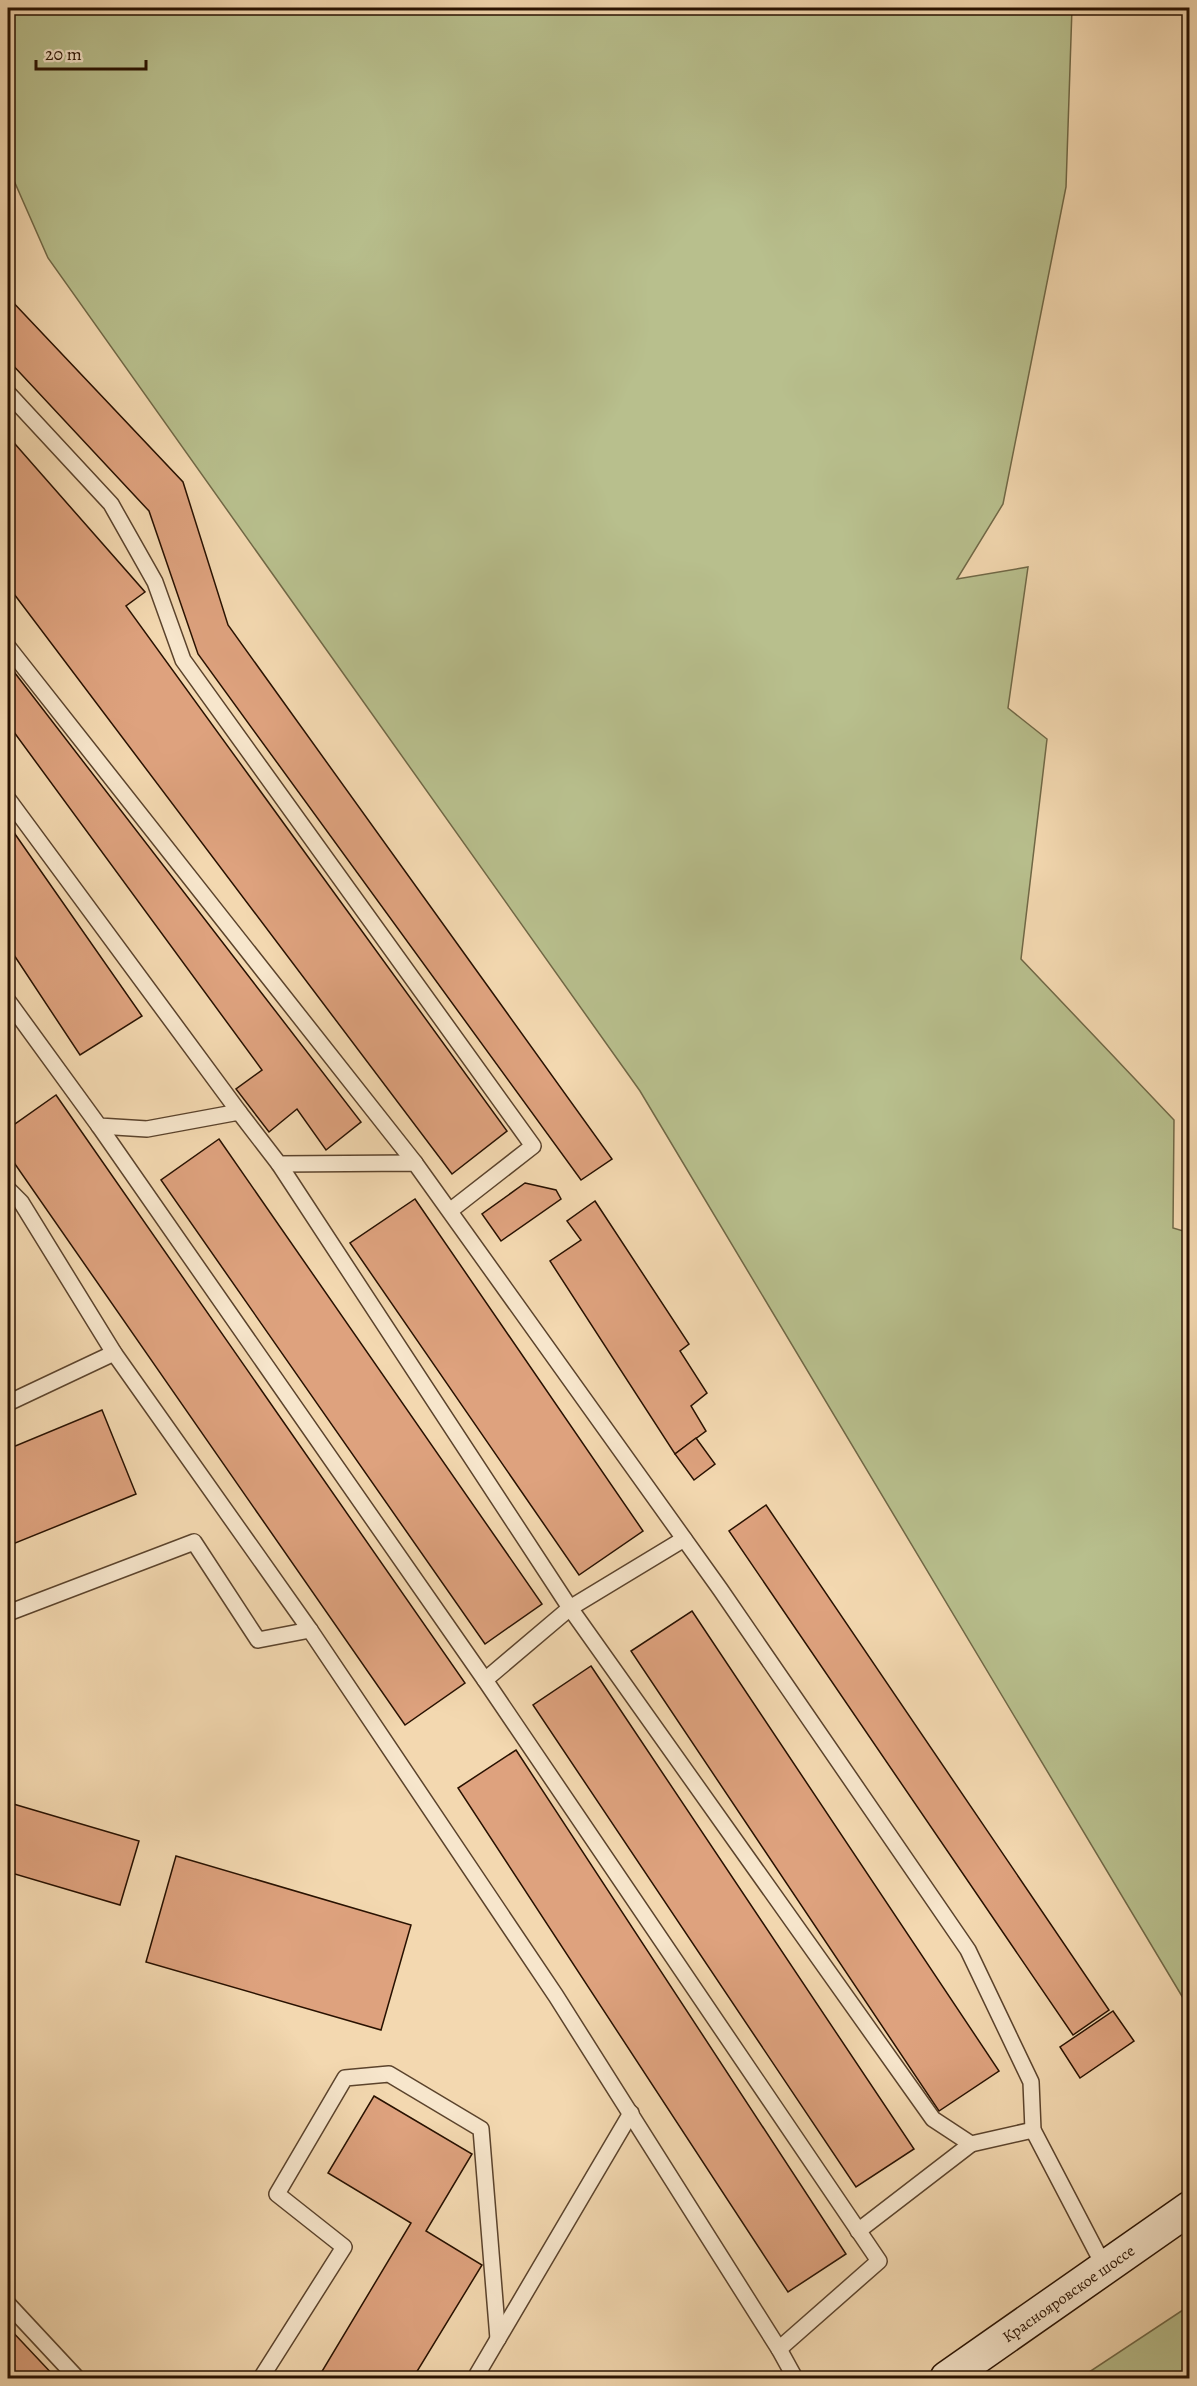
<svg xmlns="http://www.w3.org/2000/svg" width="1197" height="2386" viewBox="0 0 1197 2386" font-family="Alegreya,serif">
<style>
.green{fill:#b8bf8d;stroke:#706846;stroke-width:1.5}
.building{fill:#dea27e;stroke:#281100;stroke-width:1.5}
.lines{fill:none;stroke-linecap:round;stroke-linejoin:round}
.lane-casing{stroke:#5b432c;stroke-width:18}
.secondary-casing{stroke:#281100;stroke-width:36}
.lane{stroke:#f7e6cc;stroke-width:15}
.secondary{stroke:#f7e6cc;stroke-width:33}
.labels{text-anchor:middle;stroke-width:4.5;stroke-linejoin:round;paint-order:stroke}
.street-label{font-size:16px;fill:#281100;stroke:#f7e6cc}
</style>
<rect width="100%" height="100%" fill="#f3d8b0"/>
<filter id="stains"><feTurbulence type="fractalNoise" baseFrequency=".00333" numOctaves="4"/><feColorMatrix values="0 0 0 0 .2 0 0 0 0 .09 0 0 0 0 .02 0 0 0 .5 -.17"/></filter>
<radialGradient id="worn" r=".72"><stop offset=".6" stop-color="#630" stop-opacity="0"/><stop offset="1" stop-color="#630" stop-opacity=".3"/></radialGradient>
<!-- green -->
<g class="green">
<polygon points="8,8 1072,8 1066,187 1003,504 957,579 1028,567 1008,708 1047,739 1021,959 1174,1120 1173,1228 1190,1233 1189,2008 640,1091 48,258 8,167"/>
<polygon points="1189,2306 1189,2378 1080,2378"/>
</g>
<!-- building -->
<g class="building">
<polygon points="8,297 183,482 228,625 612,1159 581,1180 198,654 149,511 8,360"/>
<polygon points="8,436 145,592 126,606 507,1131 452,1174 8,586"/>
<polygon points="8,664 361,1122 326,1150 297,1109 269,1132 236,1089 262,1070 8,724"/>
<polygon points="8,824 142,1016 80,1055 8,946"/>
<polygon points="56,1095 465,1683 405,1725 8,1154 8,1129"/>
<polygon points="219,1139 542,1604 485,1644 161,1180"/>
<polygon points="525,1183 556,1190 561,1199 501,1241 482,1214"/>
<polygon points="415,1199 643,1531 579,1575 350,1243"/>
<polygon points="595,1201 689,1344 680,1351 707,1393 691,1406 706,1431 675,1454 550,1261 581,1240 567,1221"/>
<polygon points="102,1410 136,1494 8,1546 8,1449"/>
<polygon points="696,1438 715,1464 694,1480 675,1454"/>
<polygon points="766,1505 1109,2010 1073,2035 729,1531"/>
<polygon points="692,1611 999,2071 939,2111 631,1651"/>
<polygon points="591,1666 914,2149 856,2187 533,1705"/>
<polygon points="516,1750 846,2254 788,2292 458,1788"/>
<polygon points="10,1803 139,1841 120,1905 8,1872 8,1813"/>
<polygon points="176,1856 411,1925 381,2030 146,1962"/>
<polygon points="1113,2011 1134,2041 1080,2078 1060,2047"/>
<polygon points="374,2096 472,2154 426,2231 482,2265 413,2378 318,2378 411,2223 328,2173"/>
<polygon points="8,2327 56,2378 8,2378"/>
</g>
<g class="lines">
<!-- lane casing -->
<g class="lane-casing">
<g id="lane">
<polyline points="8,393 111,504 155,582 183,660 533,1146 451,1210"/>
<polyline points="8,647 415,1163"/>
<polyline points="8,799 239,1112"/>
<polyline points="8,1001 99,1126 147,1129 239,1112 279,1164 415,1163 720,1589 968,1950 1031,2082 1033,2130 1105,2268"/>
<polyline points="99,1126 485,1680 879,2261 779,2349"/>
<polyline points="279,1164 570,1608 933,2119 971,2144 1033,2130"/>
<polyline points="8,1189 21,1202 114,1353 310,1630 556,1996 779,2349 795,2378"/>
<polyline points="8,1403 114,1353"/>
<polyline points="8,1613 194,1542 258,1640 310,1630"/>
<polyline points="485,1680 570,1608 684,1539"/>
<polyline points="858,2231 971,2144"/>
<polyline points="8,2304 77,2378"/>
<polyline points="261,2378 344,2247 277,2194 345,2078 389,2074 481,2129 498,2339"/>
<polyline points="475,2378 631,2113"/>
</g>
</g>
<!-- secondary casing -->
<g class="secondary-casing">
<g id="secondary">
<path id="s1" d="M947 2378 1190 2208"/>
</g>
</g>
<!-- lane -->
<use href="#lane" class="lane"/>
<!-- secondary -->
<use href="#secondary" class="secondary"/>
</g>
<g class="labels">
<!-- street labels -->
<g class="street-label">
<text dy="6" stroke="none"><textPath href="#s1" startOffset="148">Краснояровское шоссе</textPath></text>
</g>
</g>
<!-- margin -->
<rect width="1197" height="2386" fill="none" stroke="#f3d8b0" stroke-width="30"/>
<rect x="9" y="9" width="1179" height="2368" fill="none" stroke="#281100" stroke-width="3"/>
<rect x="15" y="15" width="1167" height="2356" fill="none" stroke="#281100" stroke-width="1.5"/>
<!-- scale -->
<path d="M36 60v9h110v-9" fill="none" stroke="#281100" stroke-width="3"/>
<text x="45" y="60" font-size="18" fill="#281100" stroke="#f7e6cc" stroke-width="4.5" paint-order="stroke">20 m</text>
<rect width="100%" height="100%" filter="url(#stains)"/>
<rect width="100%" height="100%" fill="url(#worn)"/>
</svg>
